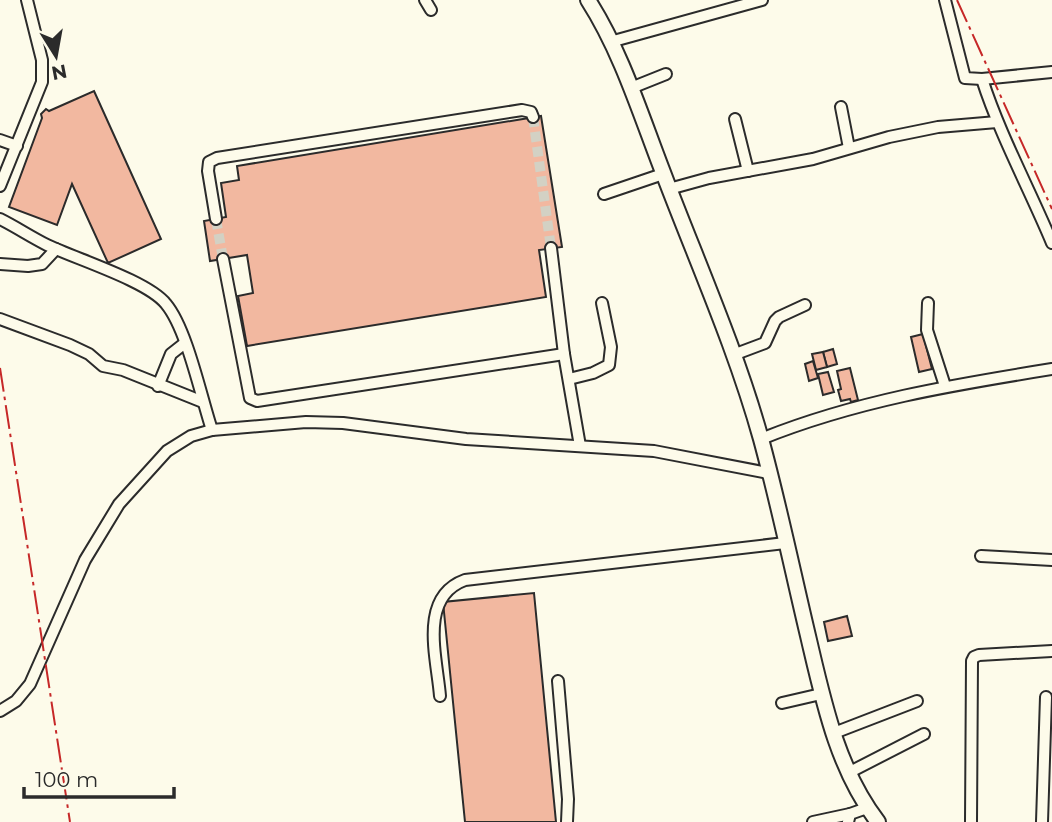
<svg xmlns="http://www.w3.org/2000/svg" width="1052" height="822" viewBox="0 0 1052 822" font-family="Montserrat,sans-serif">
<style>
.building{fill:#f2b8a0;stroke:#2b2b2b;stroke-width:2}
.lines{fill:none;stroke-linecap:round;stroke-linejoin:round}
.minor-tunnel{stroke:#d3d1c4;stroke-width:10;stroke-dasharray:10 5;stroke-linecap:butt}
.minor-casing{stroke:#2b2b2b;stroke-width:14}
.major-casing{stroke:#2b2b2b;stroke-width:18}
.minor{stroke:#fdfbea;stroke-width:10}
.major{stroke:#fdfbea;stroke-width:14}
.power{stroke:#c62828;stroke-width:2;stroke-dasharray:24 5 3.5 5;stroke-linecap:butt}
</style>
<rect width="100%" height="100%" fill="#fdfbea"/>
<!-- building -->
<g class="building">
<polygon points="94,91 161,239 108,263 72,184 57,225 9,207 42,118 41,114 46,109 49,111"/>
<polygon points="541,116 562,247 539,250 546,297 247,346 238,296 253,293 247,255 210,261 204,221 226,217 221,183 239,180 237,166"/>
<polygon points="923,334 932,369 919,372 911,337"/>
<polygon points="833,349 837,364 827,367 823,352"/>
<polygon points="823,352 827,367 816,370 812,354"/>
<polygon points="813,361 818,378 809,381 805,364"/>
<polygon points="850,368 858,400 851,402 850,399 841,401 838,390 841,389 837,371"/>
<polygon points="828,372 834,392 823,395 818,374"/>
<polygon points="534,593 556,822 465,822 443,602"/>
<polygon points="847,616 852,636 828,641 824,622"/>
</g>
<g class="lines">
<!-- minor-tunnel -->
<g class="minor-tunnel">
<polyline points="533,117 551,248"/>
<polyline points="216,219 223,259"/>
</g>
<!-- minor casing -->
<g class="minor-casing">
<g id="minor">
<polyline points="425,0 431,10"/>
<polyline points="945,0 965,78 982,79 1052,72"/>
<polyline points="610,42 762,0"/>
<path d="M982 79C1000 135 1029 188 1052 243"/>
<polyline points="631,88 666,74"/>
<polyline points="841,107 849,148"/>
<polyline points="735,119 748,171"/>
<polyline points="0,140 17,146"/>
<polyline points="0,186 42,82 42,60 27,0"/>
<polyline points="669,189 709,178 813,159 889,137 938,127 997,122"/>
<polyline points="604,194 663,174"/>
<path d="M0 219C16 227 31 237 47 245 76 259 148 281 166 304 187 329 201 397 212 430"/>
<polyline points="216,219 208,171 209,162 217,158 522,110 531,112 533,117"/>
<polyline points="551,248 564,354 580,446"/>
<polyline points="223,259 250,398 257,401 564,354"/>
<polyline points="0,264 28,266 42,264 56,249"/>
<polyline points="928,303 927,330 945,386"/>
<polyline points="0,319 70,345 89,354 103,366 123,370 203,402"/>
<polyline points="733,355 765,343 775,321 779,317 805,305"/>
<polyline points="569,379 593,373 609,365 611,347 602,303"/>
<polyline points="158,386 171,354 185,343"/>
<path d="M761 439C855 401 952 385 1052 369"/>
<polyline points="981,556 1052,560"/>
<polyline points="558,681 568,799 567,822"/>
<path d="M440 696C437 658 418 597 465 580L785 543"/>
<polyline points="782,703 821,694"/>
<polyline points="0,711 16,701 30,684 85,560 119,504 167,451 191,436 212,430 306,422 343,423 466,439 654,451 768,473"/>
<polyline points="834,733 917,701"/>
<polyline points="848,773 924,734"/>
<polyline points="813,822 850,814"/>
<polyline points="848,822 850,814 867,808"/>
<polyline points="971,822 972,661 974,657 979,655 1052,651"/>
<polyline points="1042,822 1046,697"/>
</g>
</g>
<!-- major casing -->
<g class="major-casing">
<path id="major" d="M588 0C622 53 641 116 664 175 697 262 736 349 761 439 779 505 793 573 809 640 824 704 838 770 878 822"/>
</g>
<!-- minor -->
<use href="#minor" class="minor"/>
<!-- major -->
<use href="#major" class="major"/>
<!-- power -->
<g class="power">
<polyline points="957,0 1052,209"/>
<polyline points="0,368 70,822"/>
</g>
</g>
<!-- north arrow -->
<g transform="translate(56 56) rotate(169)" stroke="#fdfbea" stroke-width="5" paint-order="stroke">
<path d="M0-5L12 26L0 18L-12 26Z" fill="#2b2b2b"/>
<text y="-10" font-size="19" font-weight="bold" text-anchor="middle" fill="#2b2b2b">N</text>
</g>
<!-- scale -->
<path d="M24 787v10h150v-10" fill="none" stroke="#2b2b2b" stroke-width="3.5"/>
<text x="35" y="787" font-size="21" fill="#2b2b2b" stroke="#fdfbea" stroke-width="5" paint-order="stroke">100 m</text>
</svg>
